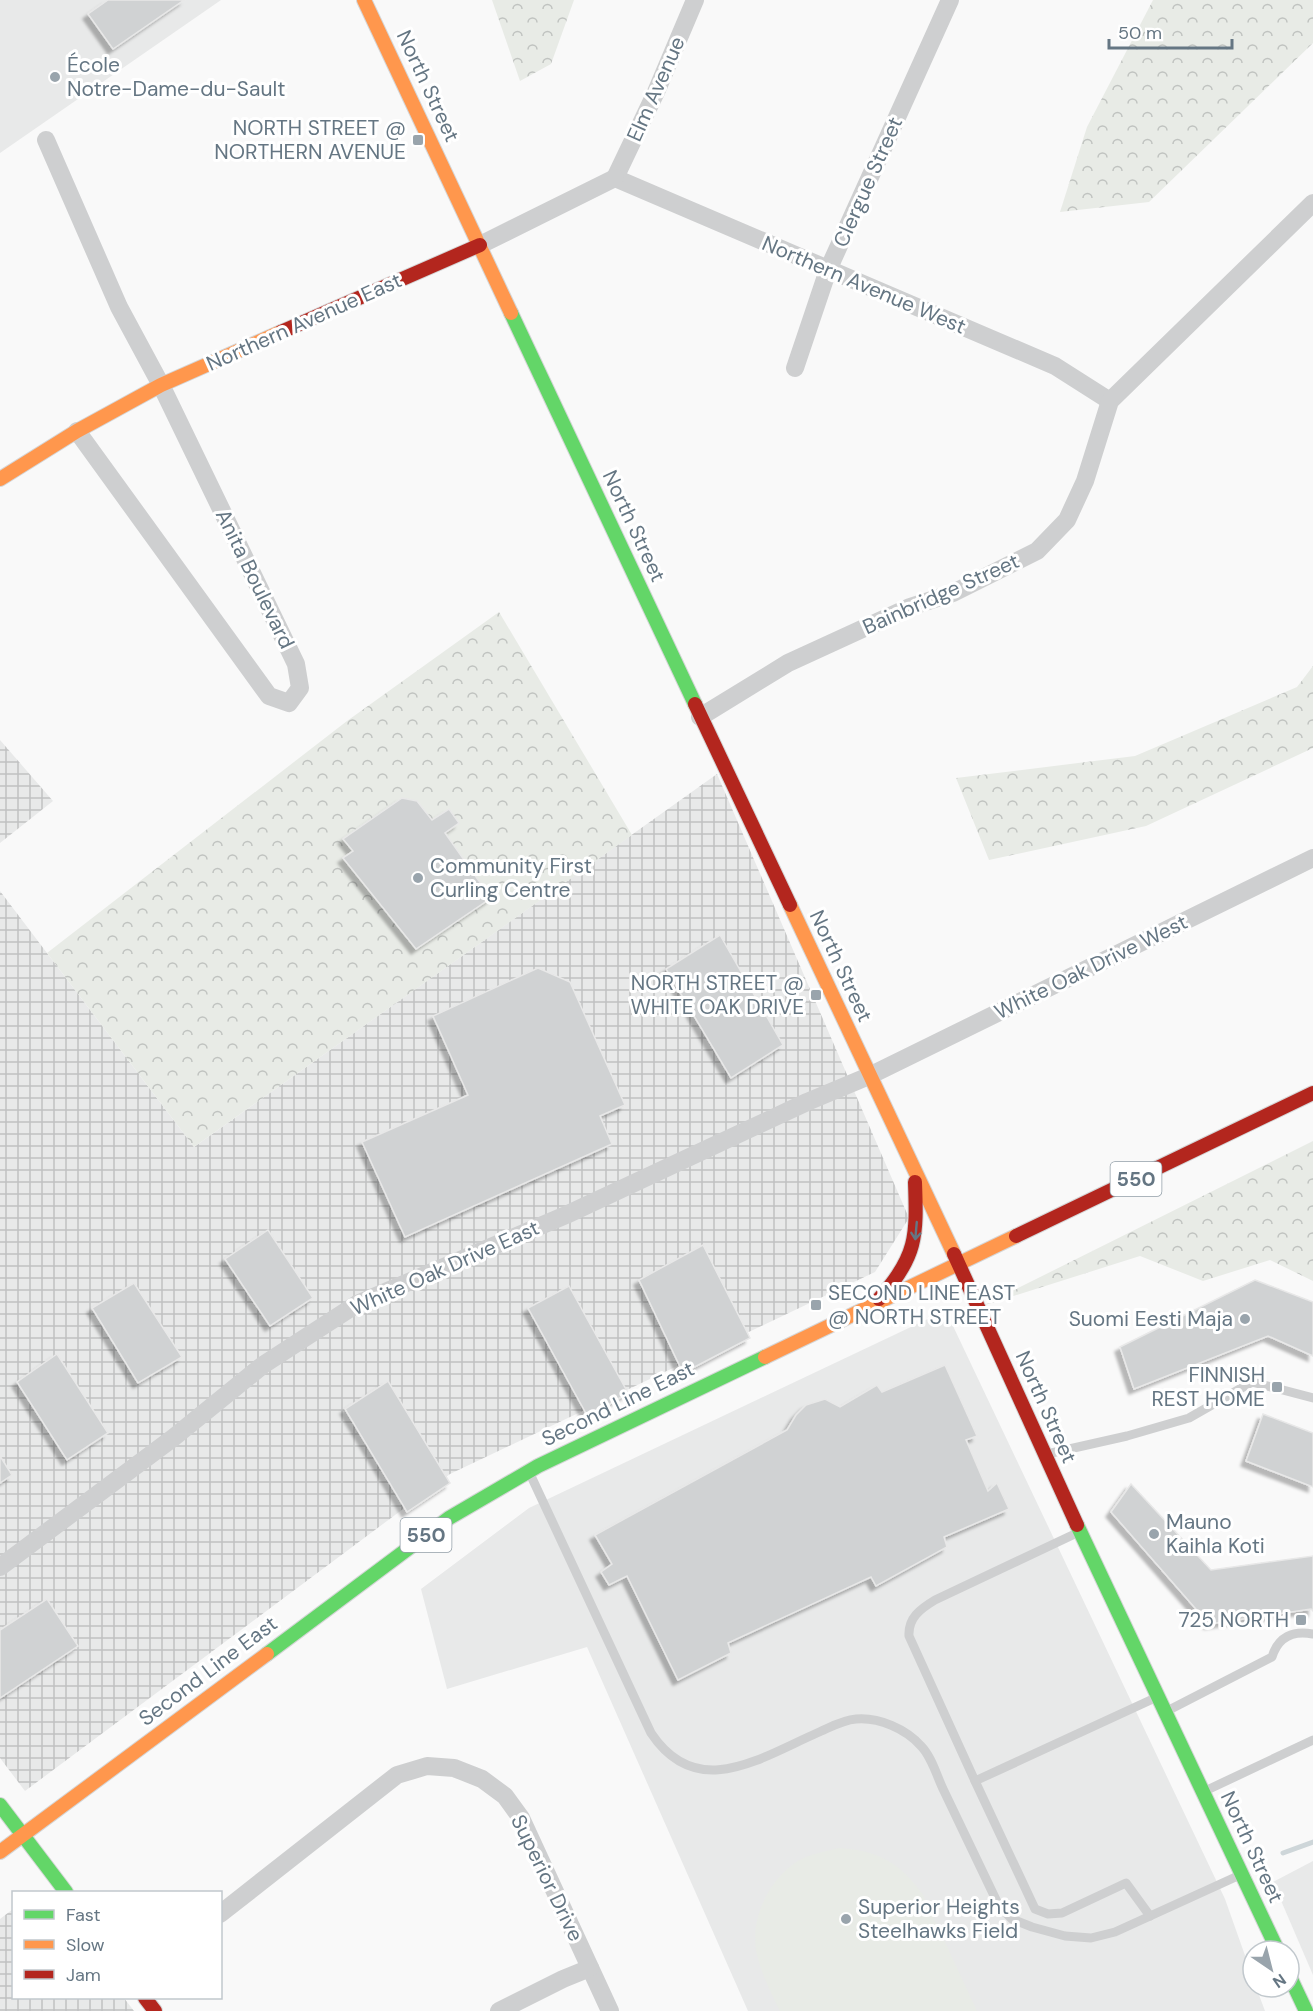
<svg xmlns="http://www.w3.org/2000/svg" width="1313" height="2011" viewBox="0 0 1313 2011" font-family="'DM Sans',sans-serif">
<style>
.built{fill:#e8e9e9}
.industrial{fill:url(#industrial-grid)}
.forest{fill:url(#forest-crowns)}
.pitch{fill:#e8ebe6}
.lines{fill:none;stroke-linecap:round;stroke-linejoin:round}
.stream{stroke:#ced6d9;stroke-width:5}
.building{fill:#d0d2d3;stroke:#e8e8e8;stroke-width:1.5;filter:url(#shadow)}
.fast-casing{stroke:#d5d6d7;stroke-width:16}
.slow-casing{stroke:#d5d6d7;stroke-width:16}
.jam-casing{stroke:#d5d6d7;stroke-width:16}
.lane{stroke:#cecfd0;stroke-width:9}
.street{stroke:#cecfd0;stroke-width:18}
.fast{stroke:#63d668;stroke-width:14}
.slow{stroke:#ff974d;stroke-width:14}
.jam{stroke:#b3261e;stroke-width:14}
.oneway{stroke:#657683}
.poi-dot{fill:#99a4ac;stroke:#fff;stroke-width:2}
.labels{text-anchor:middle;stroke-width:6;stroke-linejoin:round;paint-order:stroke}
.shield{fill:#fff;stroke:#939fa8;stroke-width:1.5}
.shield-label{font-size:20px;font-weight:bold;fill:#657683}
.poi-label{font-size:21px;fill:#657683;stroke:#fff;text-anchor:start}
.street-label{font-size:21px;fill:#657683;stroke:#fff}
</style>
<defs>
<pattern id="industrial-grid" width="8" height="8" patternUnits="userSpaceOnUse" patternTransform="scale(1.5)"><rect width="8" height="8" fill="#e8e9e9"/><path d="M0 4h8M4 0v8" fill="none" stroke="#c0c1c2"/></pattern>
<pattern id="forest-crowns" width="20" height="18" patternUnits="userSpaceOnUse" patternTransform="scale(1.5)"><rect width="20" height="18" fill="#e8ebe6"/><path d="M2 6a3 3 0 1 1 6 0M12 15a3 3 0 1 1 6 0" fill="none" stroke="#c0c3c0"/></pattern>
<filter id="shadow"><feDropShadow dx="-5" dy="5" stdDeviation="1.5" flood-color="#0004"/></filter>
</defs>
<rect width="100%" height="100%" fill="#f9f9f9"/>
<!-- built -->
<g class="built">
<polygon points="0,0 221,0 0,153"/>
<polygon points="932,1317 953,1326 1225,1899 1253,1978 1253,1987 1256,1987 1265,2011 748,2011 587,1647 447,1689 421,1589 529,1508"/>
<polygon points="1313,1861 1313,1975 1273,1882"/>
</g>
<!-- industrial -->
<g class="industrial">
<polygon points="0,740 53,801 0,843"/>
<polygon points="717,774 909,1218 875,1272 450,1474 25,1791 0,1758 0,891 194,1147"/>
<polygon points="13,1909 14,1998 124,1998 134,2011 0,2011 0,1919"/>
</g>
<!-- forest -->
<g class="forest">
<polygon points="492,0 574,0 551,64 520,81"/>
<polygon points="1153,0 1313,0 1313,43 1149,202 1060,212 1087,127"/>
<polygon points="499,612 632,835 194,1147 47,953 347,721"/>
<polygon points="1313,666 1313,748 1146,826 989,860 956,778 1135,756 1297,687"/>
<polygon points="1313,1141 1313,1281 1270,1260 1203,1281 1140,1256 982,1306"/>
</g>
<!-- pitch -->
<path class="pitch" d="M838 1848C877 1850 901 1863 923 1895L977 2011H780C771 1993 762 1975 757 1955 749 1920 768 1880 798 1861 810 1854 824 1852 838 1848Z"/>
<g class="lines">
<!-- stream -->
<polyline class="stream" points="1283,1853 1313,1842"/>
</g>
<!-- building -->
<g class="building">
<polygon points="108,0 184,0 113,49 88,14"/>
<polygon points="402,798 417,801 432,820 449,809 459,823 445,833 491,898 416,949 343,858 353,851 343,839"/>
<polygon points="720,935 783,1045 731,1078 666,969"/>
<polygon points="538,968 570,982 625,1105 600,1116 612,1144 405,1237 362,1142 468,1095 433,1016"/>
<polygon points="268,1230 313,1298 270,1326 225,1259"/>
<polygon points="703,1245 750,1338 683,1373 639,1280"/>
<polygon points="1255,1280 1313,1302 1313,1356 1268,1336 1134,1389 1120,1347"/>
<polygon points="134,1283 182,1357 138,1383 92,1308"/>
<polygon points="569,1286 628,1393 588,1417 528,1308"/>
<polygon points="57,1354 108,1433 67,1460 17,1382"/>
<polygon points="945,1365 977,1436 966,1440 988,1491 997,1483 1009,1509 944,1537 947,1547 876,1586 871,1577 728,1643 731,1653 678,1680 627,1576 609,1585 601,1572 612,1564 595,1535 787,1430 796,1415 806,1405 825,1399 840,1407 877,1385 882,1392"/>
<polygon points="388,1381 450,1483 407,1512 345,1409"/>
<polygon points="1263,1414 1313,1433 1313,1487 1246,1461"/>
<polygon points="0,1456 12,1475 0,1483"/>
<polygon points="1131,1484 1211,1570 1313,1556 1313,1611 1311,1609 1209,1624 1111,1512"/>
<polygon points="47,1599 78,1646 0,1698 0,1630"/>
</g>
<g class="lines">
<!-- fast casing -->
<g class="fast-casing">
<g id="fast">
<polyline points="511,313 695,704"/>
<polyline points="1077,1525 1278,1951"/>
<polyline points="267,1654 449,1518 538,1466 765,1357"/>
<polyline points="0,1805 66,1892"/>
<polyline points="1289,1975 1306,2011"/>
</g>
</g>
<!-- slow casing -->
<g class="slow-casing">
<g id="slow">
<polyline points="364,0 511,313"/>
<polyline points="0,479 77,431 161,385 281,332"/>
<polyline points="790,905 954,1254"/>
<polyline points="765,1357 1016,1236"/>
<polyline points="0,1852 267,1654"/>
</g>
</g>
<!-- jam casing -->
<g class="jam-casing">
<g id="jam">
<polyline points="281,332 480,245"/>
<polyline points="695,704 790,905"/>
<polyline points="1016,1236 1313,1093"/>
<polyline points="954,1254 1077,1525"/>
<path d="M879 1299C917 1257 917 1236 915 1182"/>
<polyline points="145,1998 155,2011"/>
</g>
</g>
<!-- lane -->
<g class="lane">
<polyline points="1047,1454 1127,1436 1189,1418 1252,1382 1313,1398"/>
<path d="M531 1476 651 1733C697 1802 760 1758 817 1733 829 1728 842 1720 856 1719 879 1717 906 1729 921 1746 932 1757 937 1777 944 1791 962 1829 981 1868 999 1906L1012 1919 1032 1927 1065 1936 1091 1938 1115 1932 1240 1875"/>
<path d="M1079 1532 935 1600C920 1609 908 1618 909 1636L975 1781 1155 1698"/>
<path d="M1167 1711 1272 1657C1278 1637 1293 1630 1313 1634"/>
<polyline points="975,1781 1035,1909 1048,1914 1062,1913 1126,1883 1150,1916"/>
<polyline points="1205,1791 1313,1740"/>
</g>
<!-- street -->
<g class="street">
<polyline points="46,140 119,307 161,385 296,664 300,688 289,703 269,696 77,431"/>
<polyline points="615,178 1055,366 1110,401"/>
<polyline points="615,178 656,92 695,0"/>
<polyline points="480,245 615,178"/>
<polyline points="795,368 828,270 950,0"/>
<polyline points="700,717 788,663 910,607 953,593 1037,551 1067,520 1085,481 1110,401 1313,203"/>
<polyline points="0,1567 173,1438 263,1365 357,1304 566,1215 807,1102 869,1076 1313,858"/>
<polyline points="220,1914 397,1775 427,1766 454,1768 482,1779 505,1796 521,1818 610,2011"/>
<polyline points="499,2011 563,1979 590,1968"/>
</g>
<!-- fast -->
<use href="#fast" class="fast"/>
<!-- slow -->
<use href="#slow" class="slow"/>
<!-- jam -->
<use href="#jam" class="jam"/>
</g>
<!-- one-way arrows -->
<defs><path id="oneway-shaft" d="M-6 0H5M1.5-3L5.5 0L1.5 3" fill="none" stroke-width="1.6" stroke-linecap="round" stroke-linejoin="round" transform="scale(1.5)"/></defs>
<use class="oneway" href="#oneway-shaft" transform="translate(916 1231) rotate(95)"/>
<!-- markers -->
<g class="poi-dot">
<circle cx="55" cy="77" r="6"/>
<rect x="412" y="134" width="12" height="12" rx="3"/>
<circle cx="418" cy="878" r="6"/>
<rect x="810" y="989" width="12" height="12" rx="3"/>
<rect x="810" y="1299" width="12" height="12" rx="3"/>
<circle cx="1245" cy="1319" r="6"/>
<rect x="1271" y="1381" width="12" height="12" rx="3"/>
<circle cx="1154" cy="1534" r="6"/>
<rect x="1295" y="1614" width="12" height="12" rx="3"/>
<circle cx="846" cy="1919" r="6"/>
</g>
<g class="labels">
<!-- shield labels -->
<g class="shield">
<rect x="1110.5" y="1162" width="51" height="34" rx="4.5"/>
<rect x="400.5" y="1518" width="51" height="34" rx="4.5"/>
</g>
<g class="shield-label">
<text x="1136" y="1186">550</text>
<text x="426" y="1542">550</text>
</g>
<!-- poi labels -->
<g class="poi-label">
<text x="67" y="72">École<tspan x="67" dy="24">Notre-Dame-du-Sault</tspan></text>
<text x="406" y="135" text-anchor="end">NORTH STREET @<tspan x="406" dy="24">NORTHERN AVENUE</tspan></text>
<text x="430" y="873">Community First<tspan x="430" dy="24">Curling Centre</tspan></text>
<text x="804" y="990" text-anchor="end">NORTH STREET @<tspan x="804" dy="24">WHITE OAK DRIVE</tspan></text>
<text x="828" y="1300">SECOND LINE EAST<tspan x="828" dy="24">@ NORTH STREET</tspan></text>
<text x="1233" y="1326" text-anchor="end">Suomi Eesti Maja</text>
<text x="1265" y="1382" text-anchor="end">FINNISH<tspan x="1265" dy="24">REST HOME</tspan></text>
<text x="1166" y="1529">Mauno<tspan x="1166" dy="24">Kaihla Koti</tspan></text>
<text x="1289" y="1627" text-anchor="end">725 NORTH</text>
<text x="858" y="1914">Superior Heights<tspan x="858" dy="24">Steelhawks Field</tspan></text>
</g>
<!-- street labels -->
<g class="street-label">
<text transform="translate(428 86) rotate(65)" y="7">North Street</text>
<text transform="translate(656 89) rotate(-66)" y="7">Elm Avenue</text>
<text transform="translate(868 182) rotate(-66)" y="7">Clergue Street</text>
<text transform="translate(864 285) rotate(23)" y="7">Northern Avenue West</text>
<text transform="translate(304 322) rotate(-24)" y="7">Northern Avenue East</text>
<text transform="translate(634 526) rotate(65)" y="7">North Street</text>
<text transform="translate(255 579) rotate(64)" y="7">Anita Boulevard</text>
<text transform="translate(941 594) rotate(-24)" y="7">Bainbridge Street</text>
<text transform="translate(841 966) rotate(65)" y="7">North Street</text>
<text transform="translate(1091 967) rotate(-26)" y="7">White Oak Drive West</text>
<text transform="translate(445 1268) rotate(-24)" y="7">White Oak Drive East</text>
<text transform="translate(618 1404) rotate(-26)" y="7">Second Line East</text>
<text transform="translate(1046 1407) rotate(66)" y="7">North Street</text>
<text transform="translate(208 1671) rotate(-37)" y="7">Second Line East</text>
<text transform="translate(1252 1847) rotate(65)" y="7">North Street</text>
<text transform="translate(547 1878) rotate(64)" y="7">Superior Drive</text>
</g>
</g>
<!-- legend -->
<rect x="12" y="1891" width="210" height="108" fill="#ffffff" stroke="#c1c8cd" stroke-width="1.5"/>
<rect x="24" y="1910" width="30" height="9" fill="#63d668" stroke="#c1c8cd" stroke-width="1.5"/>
<text x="66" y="1921" font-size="18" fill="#657683">Fast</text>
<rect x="24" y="1940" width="30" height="9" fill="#ff974d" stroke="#c1c8cd" stroke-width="1.5"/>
<text x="66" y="1951" font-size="18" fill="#657683">Slow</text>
<rect x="24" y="1970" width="30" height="9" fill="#b3261e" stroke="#c1c8cd" stroke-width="1.5"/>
<text x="66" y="1981" font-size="18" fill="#657683">Jam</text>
<!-- north arrow -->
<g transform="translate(1271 1969) rotate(145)"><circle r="28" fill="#ffffff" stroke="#c1c8cd" stroke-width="1.5"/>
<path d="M0-4.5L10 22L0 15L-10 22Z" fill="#99a4ac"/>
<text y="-9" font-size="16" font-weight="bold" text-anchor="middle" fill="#657683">N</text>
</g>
<!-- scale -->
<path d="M1109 39v9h123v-9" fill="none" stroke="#657683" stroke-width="3"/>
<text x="1118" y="39" font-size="18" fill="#657683" stroke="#ffffff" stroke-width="4.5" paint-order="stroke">50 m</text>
</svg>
